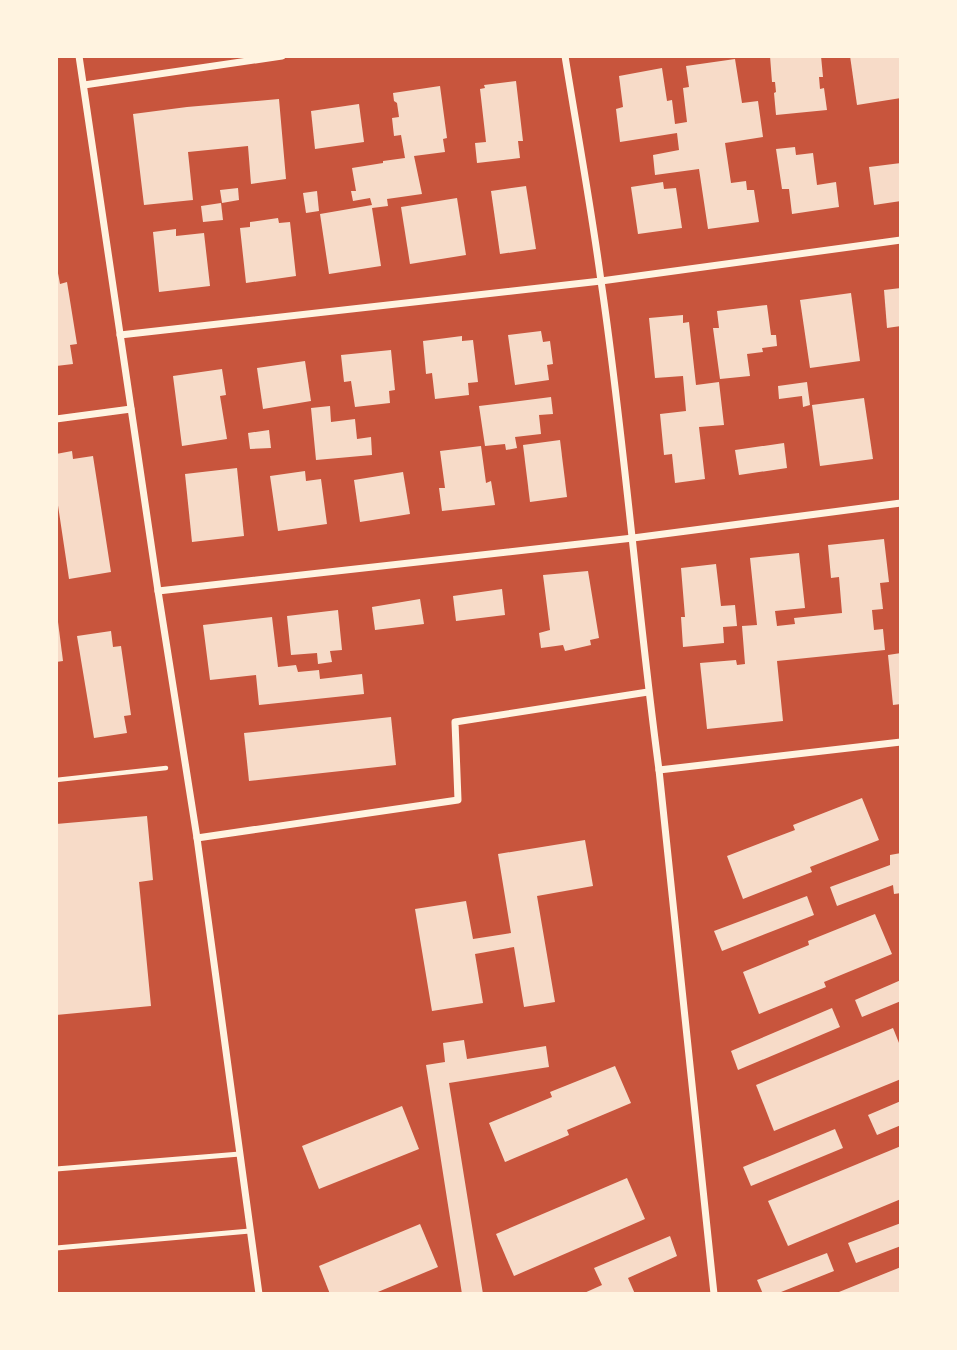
<svg xmlns="http://www.w3.org/2000/svg" width="957" height="1350" viewBox="0 0 957 1350" font-family="'IBM Plex Sans',sans-serif">
<style>
.building{fill:#f7dbc8}
.lines{fill:none;stroke-linecap:round;stroke-linejoin:round}
.path{stroke:#fff3e0;stroke-width:4.5}
.service{stroke:#fff3e0;stroke-width:5}
.minor{stroke:#fff3e0;stroke-width:7}
</style>
<rect width="100%" height="100%" fill="#c8553d"/>
<!-- building -->
<g class="building">
<polygon points="770,56 821,56 823,77 819,77 820,89 824,88 827,110 776,115 774,93 776,92 775,82 772,82"/>
<polygon points="850,56 901,56 901,98 857,105"/>
<polygon points="735,59 742,103 758,101 763,137 725,143 731,183 746,181 747,190 754,190 759,222 708,229 699,169 655,175 653,155 679,150 677,133 620,142 616,109 623,107 619,76 662,68 667,101 672,100 675,124 687,122 683,88 689,87 686,66"/>
<polygon points="516,81 523,141 518,141 520,158 477,163 475,143 486,142 480,89 485,88 484,85"/>
<polygon points="440,86 447,138 443,139 445,152 414,156 422,194 387,199 388,206 372,208 381,266 329,274 320,214 372,205 370,198 353,201 351,191 356,191 352,168 383,163 383,161 405,158 401,135 394,136 392,118 399,117 397,103 394,101 393,93"/>
<polygon points="279,99 286,179 251,184 248,146 188,152 193,200 144,205 133,114 187,107"/>
<polygon points="359,104 364,142 315,149 311,111"/>
<polygon points="795,147 796,155 813,153 817,185 836,182 839,207 792,214 789,189 782,189 776,149"/>
<polygon points="901,163 901,201 874,205 869,167"/>
<polygon points="663,182 664,189 676,188 682,228 638,234 631,187"/>
<polygon points="526,186 536,249 500,254 491,191"/>
<polygon points="238,188 239,200 222,203 220,190"/>
<polygon points="317,191 319,211 306,213 303,193"/>
<polygon points="457,198 466,255 410,264 401,207"/>
<polygon points="221,203 223,220 203,222 201,206"/>
<polygon points="278,218 279,223 290,222 296,276 246,283 240,228 250,227 250,222"/>
<polygon points="176,229 176,236 204,233 210,286 159,292 153,232"/>
<polygon points="56,268 57,268 60,284 67,282 77,344 70,345 73,364 56,366"/>
<polygon points="901,288 901,326 887,328 884,290"/>
<polygon points="851,293 860,361 810,368 800,300"/>
<polygon points="767,305 771,335 776,335 777,346 762,348 763,352 747,354 750,376 720,379 713,328 719,328 717,311"/>
<polygon points="683,315 683,323 689,322 696,385 719,382 724,425 699,427 705,479 675,483 672,454 664,455 660,414 686,411 683,376 655,378 649,318"/>
<polygon points="541,331 543,342 550,341 553,364 547,365 549,380 515,385 508,335"/>
<polygon points="462,336 462,341 473,340 478,382 468,383 469,395 435,399 432,373 426,374 423,341"/>
<polygon points="391,350 395,390 389,391 390,403 355,407 351,381 344,382 341,355"/>
<polygon points="305,361 311,401 263,409 257,368"/>
<polygon points="222,369 226,395 220,396 227,439 182,446 173,376"/>
<polygon points="807,382 810,405 803,407 802,396 779,399 778,386"/>
<polygon points="551,397 553,414 539,415 541,434 515,437 517,448 506,450 505,444 485,446 479,406"/>
<polygon points="864,398 873,459 820,466 812,405"/>
<polygon points="330,406 331,422 355,419 357,439 371,437 372,455 316,460 311,408"/>
<polygon points="269,430 271,448 250,449 248,433"/>
<polygon points="560,440 567,497 530,502 523,445"/>
<polygon points="784,443 787,468 739,475 735,450"/>
<polygon points="481,446 486,483 491,481 495,505 442,511 439,488 445,488 440,451"/>
<polygon points="72,451 73,459 93,456 111,572 69,579 56,492 56,454"/>
<polygon points="237,468 244,536 192,542 185,474"/>
<polygon points="305,471 306,481 321,479 327,524 278,531 270,476"/>
<polygon points="403,472 410,514 360,522 354,480"/>
<polygon points="884,539 889,582 880,583 883,609 872,610 874,630 883,629 885,650 777,661 783,721 707,729 700,663 736,660 737,665 745,664 742,626 757,625 750,558 799,553 805,608 775,611 777,626 795,624 794,618 842,613 839,577 831,578 828,545"/>
<polygon points="716,564 721,606 735,605 737,626 723,627 724,643 683,647 681,617 685,617 681,568"/>
<polygon points="588,571 599,638 590,640 591,645 565,651 563,645 541,648 539,633 550,630 543,575"/>
<polygon points="502,589 505,615 456,621 453,596"/>
<polygon points="420,599 424,624 375,630 372,607"/>
<polygon points="338,610 342,650 330,651 332,662 318,664 317,653 291,655 287,616"/>
<polygon points="272,617 278,667 296,665 298,672 319,670 320,679 362,674 364,694 259,705 256,675 210,680 203,625"/>
<polygon points="58,622 63,661 56,662 56,623"/>
<polygon points="111,631 113,647 121,646 131,715 124,716 127,733 94,738 77,636"/>
<polygon points="901,653 901,704 893,705 888,655"/>
<polygon points="391,717 396,765 249,781 244,733"/>
<polygon points="862,798 879,840 810,867 812,872 743,899 727,856 795,830 793,825"/>
<polygon points="147,816 153,880 139,882 151,1006 56,1015 56,824"/>
<polygon points="585,840 593,886 537,896 555,1002 524,1007 514,947 475,954 483,1003 432,1011 415,909 466,901 473,939 511,933 498,854"/>
<polygon points="901,853 901,893 894,894 893,885 837,906 830,887 890,865 890,855"/>
<polygon points="807,896 814,915 722,951 714,931"/>
<polygon points="875,914 892,954 824,982 826,987 759,1014 743,972 809,945 808,941"/>
<polygon points="901,980 901,1001 862,1017 855,1000"/>
<polygon points="832,1008 840,1027 738,1070 731,1051"/>
<polygon points="893,1028 901,1048 901,1079 774,1131 756,1085"/>
<polygon points="464,1040 467,1059 546,1046 549,1067 449,1083 483,1294 462,1294 426,1065 445,1062 443,1043"/>
<polygon points="615,1066 631,1103 567,1130 569,1135 505,1162 489,1123 552,1097 550,1092"/>
<polygon points="901,1101 901,1125 877,1135 868,1115"/>
<polygon points="402,1106 419,1149 319,1189 302,1146"/>
<polygon points="835,1129 843,1148 751,1186 743,1167"/>
<polygon points="901,1146 901,1199 788,1246 768,1201"/>
<polygon points="627,1178 645,1219 514,1276 496,1234"/>
<polygon points="901,1223 901,1246 856,1263 848,1243"/>
<polygon points="420,1224 438,1267 373,1294 330,1294 319,1266"/>
<polygon points="670,1236 677,1256 628,1278 635,1294 582,1294 602,1285 594,1268"/>
<polygon points="827,1253 834,1271 776,1294 763,1294 757,1280"/>
<polygon points="901,1267 901,1294 834,1294"/>
</g>
<g class="lines">
<!-- path -->
<polyline class="path" points="56,780 166,768"/>
<!-- service -->
<g class="service">
<polyline points="56,1169 240,1154"/>
<polyline points="56,1248 250,1231"/>
</g>
<!-- minor -->
<g class="minor">
<polyline points="79,56 158,591 197,838 259,1294"/>
<path d="M565 56C577 131 591 206 601 281 625 443 637 607 659 770L714 1294"/>
<polyline points="84,85 282,56"/>
<polyline points="120,335 601,281 901,240"/>
<polyline points="56,419 131,409"/>
<polyline points="158,591 633,538 901,503"/>
<polyline points="659,770 901,742"/>
<polyline points="197,838 458,800 455,722 648,692"/>
</g>
</g>
<!-- border -->
<rect width="957" height="1350" fill="none" stroke="#fff3e0" stroke-width="116"/>
</svg>
